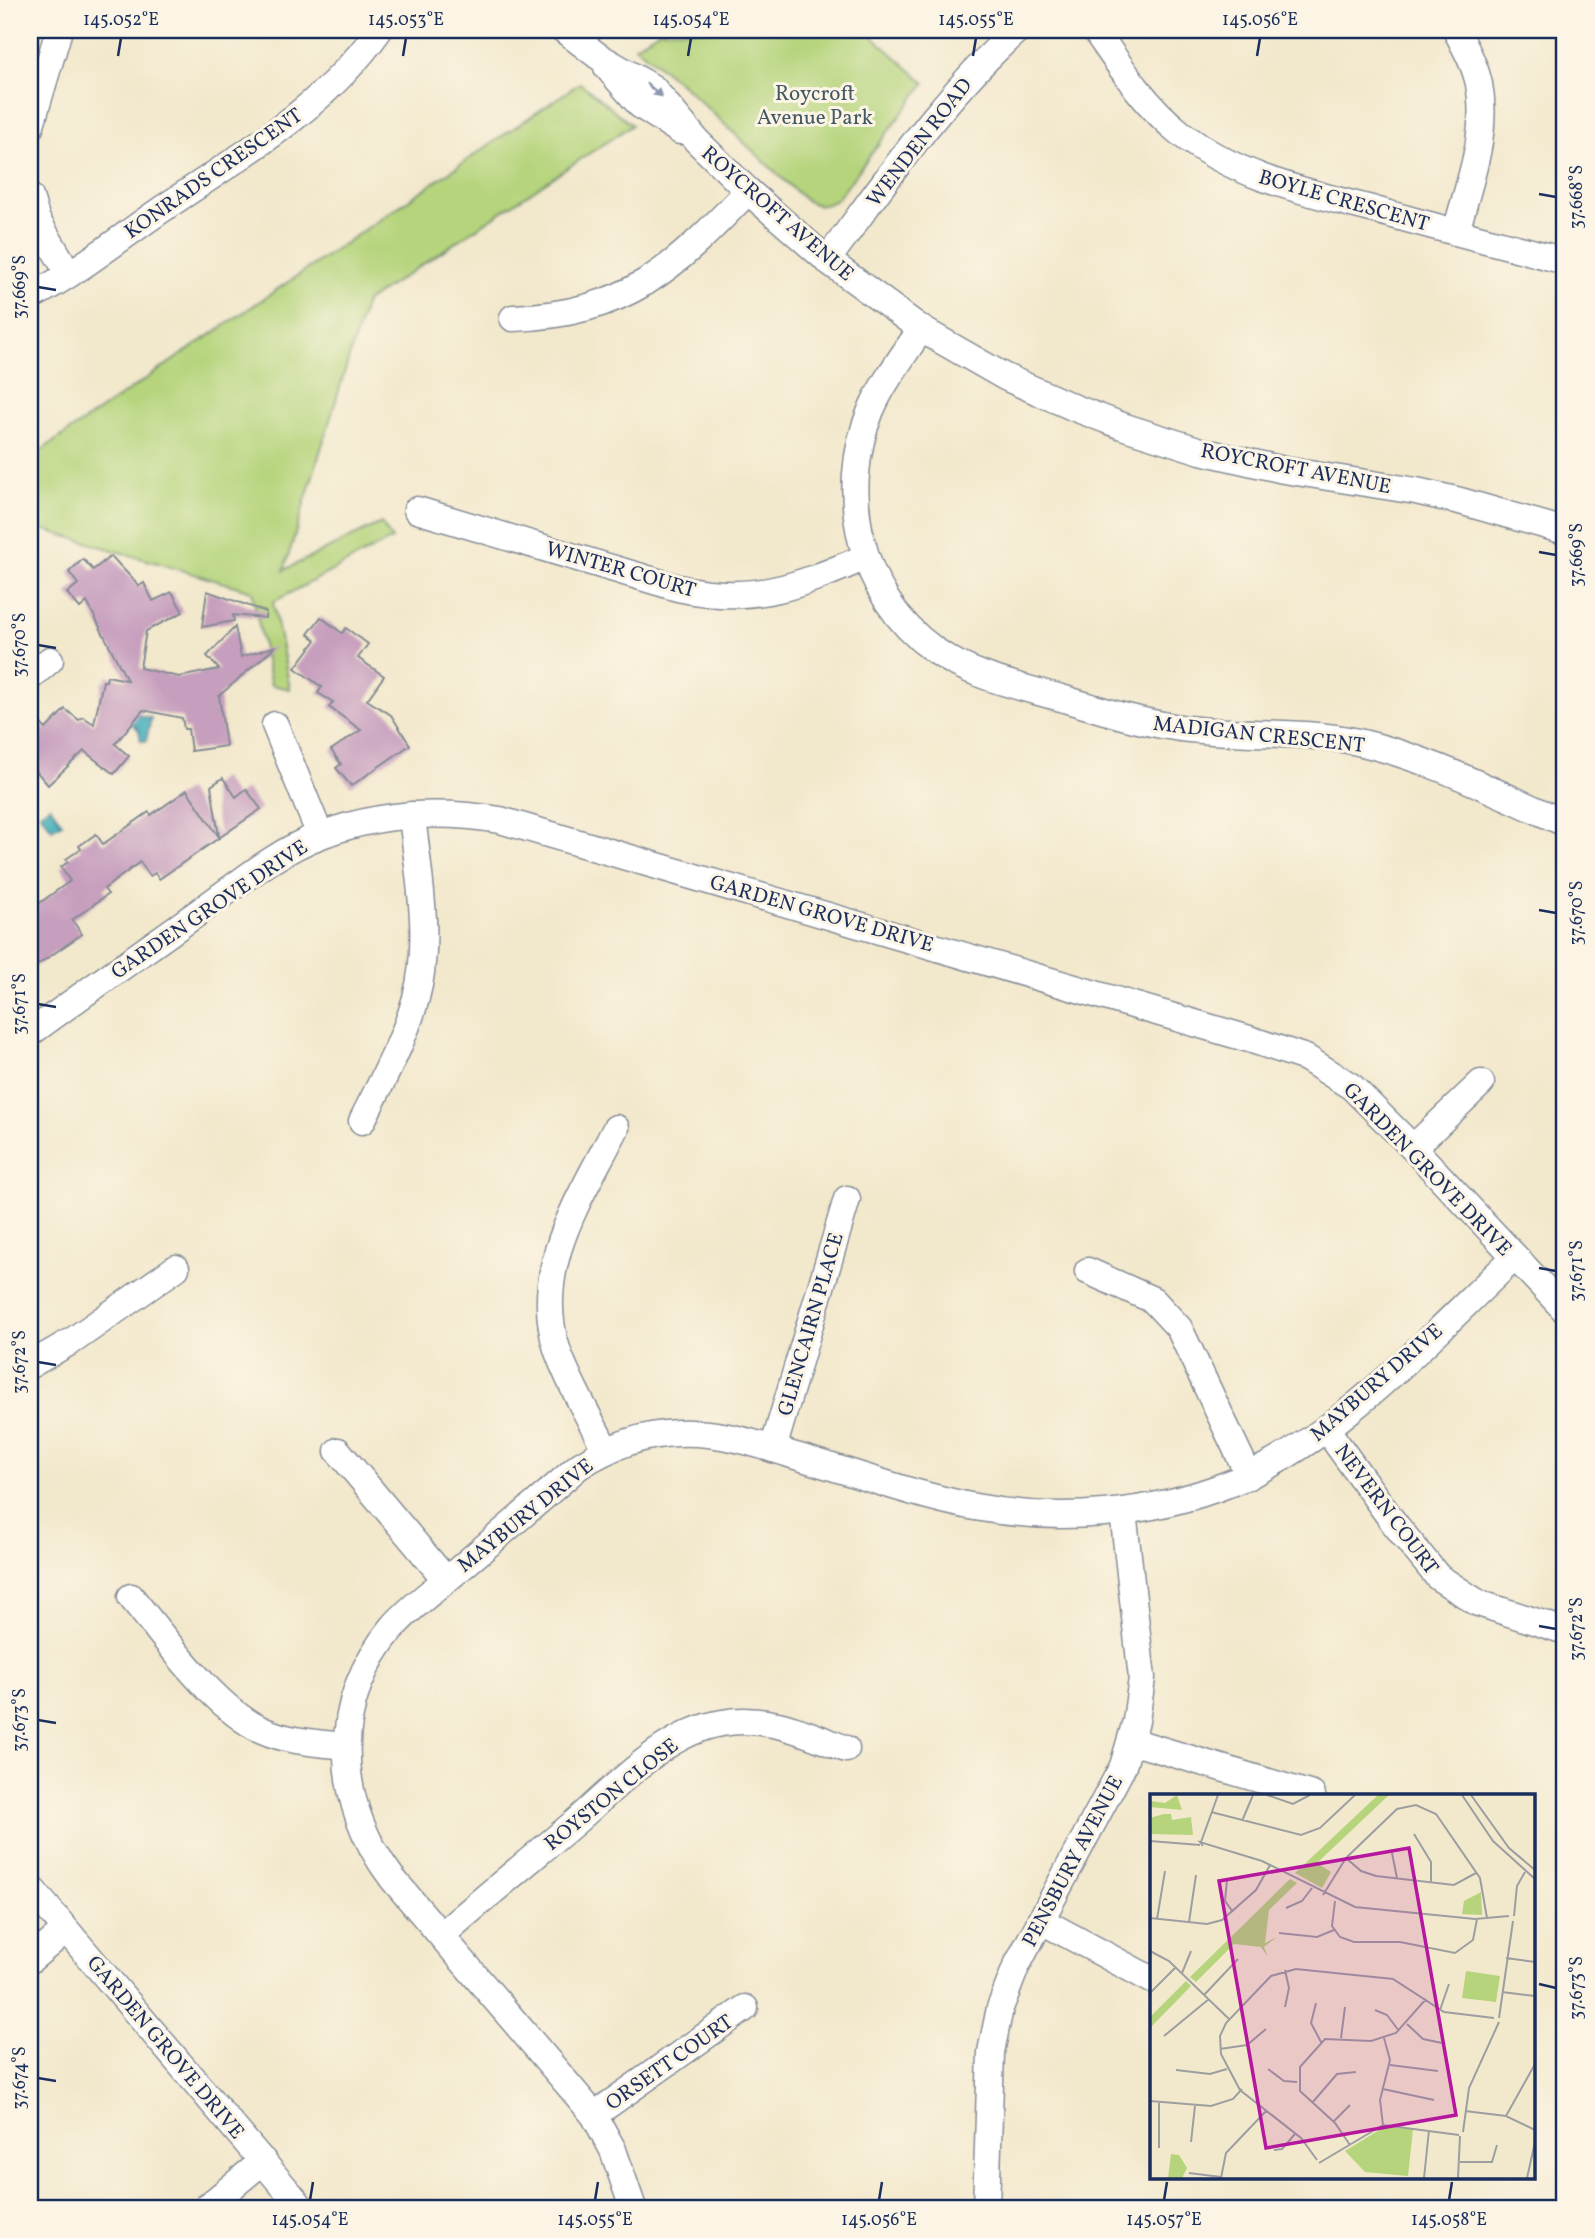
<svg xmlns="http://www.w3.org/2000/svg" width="1595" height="2238" viewBox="0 0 1595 2238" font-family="Vollkorn,serif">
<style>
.green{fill:#b5d47b;stroke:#68826c;stroke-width:2}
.water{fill:#3babb8;stroke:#2b6d8b;stroke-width:2}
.building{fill:#c69ebe}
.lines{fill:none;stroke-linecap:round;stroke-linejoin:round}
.street-casing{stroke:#868c95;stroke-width:29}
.street{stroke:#fff;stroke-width:26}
.oneway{fill:#8d97ae}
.ticks{fill:none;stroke:#1b2f5e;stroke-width:2.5}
.labels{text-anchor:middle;stroke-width:6;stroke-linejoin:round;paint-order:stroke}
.park-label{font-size:21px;fill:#425865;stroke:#fcf5e5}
.street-label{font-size:21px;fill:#1b2f5e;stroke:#fcf5e5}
.inset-road{fill:none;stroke:#9c9ea0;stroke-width:2}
.view{fill:#b5179e;fill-opacity:0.15;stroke:#b5179e;stroke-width:3.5}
.inset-edge{fill:none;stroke:#1b2f5e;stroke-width:3.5}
.neatline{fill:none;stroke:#1b2f5e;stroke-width:2.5}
.ticks-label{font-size:18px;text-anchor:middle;fill:#1b2f5e}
</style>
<rect width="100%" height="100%" fill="#fcf5e5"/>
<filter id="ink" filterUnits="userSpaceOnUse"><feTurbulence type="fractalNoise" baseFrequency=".0143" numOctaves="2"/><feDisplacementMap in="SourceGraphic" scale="14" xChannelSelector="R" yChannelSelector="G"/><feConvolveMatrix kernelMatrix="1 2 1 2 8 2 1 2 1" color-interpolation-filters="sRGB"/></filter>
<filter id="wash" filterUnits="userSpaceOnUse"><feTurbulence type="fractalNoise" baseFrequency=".00686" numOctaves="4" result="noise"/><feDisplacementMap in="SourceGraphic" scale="28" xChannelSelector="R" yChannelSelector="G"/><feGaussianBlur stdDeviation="1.57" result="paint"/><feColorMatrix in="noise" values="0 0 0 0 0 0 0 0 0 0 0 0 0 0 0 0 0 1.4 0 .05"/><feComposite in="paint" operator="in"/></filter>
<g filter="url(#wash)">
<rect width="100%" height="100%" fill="#f2e8cc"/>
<!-- green -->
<g class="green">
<path d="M660 30H865L925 83 837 199C826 208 815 206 804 199L686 88 635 46Z"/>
<polygon points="580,83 632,125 366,302 284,570 381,523 392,539 273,602 290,689 271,685 252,591 35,527 30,531 30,458"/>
</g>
<!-- water -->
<g class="water">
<polygon points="132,714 151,718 146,741 141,741 139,730 129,721"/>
<polygon points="50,806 62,823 52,829 40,813"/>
</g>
<g id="blocks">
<!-- building -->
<g class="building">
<polygon points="111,556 139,586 144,583 153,601 172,592 183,612 146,631 140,668 179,677 219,669 207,656 235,627 241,657 276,646 219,696 226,746 191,751 188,729 184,729 182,718 143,710 115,744 129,756 114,774 84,751 48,785 30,764 30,733 40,723 46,729 65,709 79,720 83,717 94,724 103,681 106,681 107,676 127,680 87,602 80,608 67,593 78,584 69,572 83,559 93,570"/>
<polygon points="207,591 266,612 265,618 233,615 234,621 202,627"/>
<polygon points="321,617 342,633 346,628 368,644 358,658 384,676 367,700 391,715 410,745 351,786 336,768 341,764 331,750 361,730 329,707 333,702 318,693 322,687 295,668 316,640 308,634"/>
<polygon points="223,778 236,797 246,789 261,809 159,879 155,873 150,876 140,862 104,889 108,894 72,920 82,934 30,970 30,910 70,881 61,867 68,862 66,859 81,849 79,846 96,834 103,844 149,812 151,815 187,790 219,837 211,786"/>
</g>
</g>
</g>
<g filter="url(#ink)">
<use href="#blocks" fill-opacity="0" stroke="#868c95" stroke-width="2"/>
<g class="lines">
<!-- street casing -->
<g class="street-casing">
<g id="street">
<polyline points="564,30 598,56 653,88 697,141 748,191 827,260 921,329 1005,377 1075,408 1125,427 1201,451 1284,470 1416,491 1460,501 1565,531"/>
<path d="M1095 30C1120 66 1144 104 1179 132 1235 177 1307 192 1375 210 1438 228 1502 244 1565 261"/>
<polyline points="607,67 640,105 680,131"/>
<polyline points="30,128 59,30"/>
<polyline points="30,197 37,220 69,274"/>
<path d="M1456 232C1468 185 1489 134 1479 84 1475 65 1465 47 1456 30"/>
<path d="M827 260C886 181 943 96 1017 30"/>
<path d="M30 297C75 274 116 241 158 212 237 158 324 109 379 30"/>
<path d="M513 318C628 313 672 270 748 191"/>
<path d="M921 329C904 355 883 382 871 410 837 492 859 596 933 649 969 676 1018 686 1061 698 1098 709 1135 721 1174 727 1235 737 1297 729 1358 742 1430 758 1498 794 1565 823"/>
<path d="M417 510 678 588C754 605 798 586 866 557"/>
<polyline points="30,677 50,660"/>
<polyline points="275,725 320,835"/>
<path d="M30 1033C86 992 143 952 199 912 237 885 277 851 321 835 379 813 440 810 500 820L1249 1039 1306 1058 1352 1087 1413 1148 1565 1310"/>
<path d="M362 1121C382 1081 404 1041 416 998 432 939 418 874 412 815"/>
<polyline points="1413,1148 1481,1083"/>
<polyline points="1088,1271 1153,1300 1179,1328 1249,1476"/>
<polyline points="30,1365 75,1339 176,1268"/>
<polyline points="1327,1430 1394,1523 1438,1577 1478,1603 1565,1631"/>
<polyline points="773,1449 847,1199"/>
<polyline points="338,1451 446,1580"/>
<path d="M606 1451C590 1418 569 1384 557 1349 531 1268 581 1197 616 1128"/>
<path d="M131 1597C165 1638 215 1709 262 1730 289 1742 318 1743 346 1746"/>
<polyline points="1131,1741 1312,1795"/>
<polyline points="30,1887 302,2208"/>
<polyline points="1040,1920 1152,1980"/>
<path d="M442 1935C485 1897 529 1861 573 1824 616 1787 665 1732 722 1723 767 1715 805 1733 846 1749"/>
<polyline points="30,1960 66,1930"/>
<polyline points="594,2115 745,2008"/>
<polyline points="206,2208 263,2161"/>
<path d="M633 2208 613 2150 594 2115 392 1878C334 1801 329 1703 393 1627 411 1606 436 1589 457 1571 498 1536 539 1501 579 1466 609 1447 643 1434 678 1433 718 1431 755 1443 792 1455 852 1472 913 1495 975 1507 1060 1523 1150 1515 1231 1483 1339 1440 1430 1336 1515 1257"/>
<polyline points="986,2208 991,2052 1000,2008 1016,1967 1123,1766 1136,1721 1142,1678 1123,1512"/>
</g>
</g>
<!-- street -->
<use href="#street" class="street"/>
</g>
<!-- one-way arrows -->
<defs><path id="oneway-solid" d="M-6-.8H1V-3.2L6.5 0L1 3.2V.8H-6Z" transform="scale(1.75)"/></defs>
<use class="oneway" href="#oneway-solid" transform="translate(654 90) rotate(41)"/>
</g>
<!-- ticks -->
<path class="ticks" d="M118 56 121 38M403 56 406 38M688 56 691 38M973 56 976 38M1257 56 1260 38M1539 194 1556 197M38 287 56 290M1539 552 1556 555M38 645 56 648M1539 910 1556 913M38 1004 56 1007M1539 1268 1556 1271M38 1362 56 1365M1539 1626 1556 1629M38 1720 56 1723M1539 1984 1556 1988M38 2078 56 2081M310 2200 313 2182M595 2200 598 2182M879 2200 882 2182M1164 2200 1167 2182M1449 2200 1452 2182"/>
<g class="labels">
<!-- park labels -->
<g class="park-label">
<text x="815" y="100">Roycroft<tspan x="815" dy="24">Avenue Park</tspan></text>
</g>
<!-- street labels -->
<g class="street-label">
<text transform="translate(919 142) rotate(-52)" y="7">WENDEN ROAD</text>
<text transform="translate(213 173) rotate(-35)" y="7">KONRADS CRESCENT</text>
<text transform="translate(1344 200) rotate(16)" y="7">BOYLE CRESCENT</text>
<text transform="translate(778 213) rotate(41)" y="7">ROYCROFT AVENUE</text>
<text transform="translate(1296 468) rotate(11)" y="7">ROYCROFT AVENUE</text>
<text transform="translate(621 569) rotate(16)" y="7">WINTER COURT</text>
<text transform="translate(1259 734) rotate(6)" y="7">MADIGAN CRESCENT</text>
<text transform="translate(209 909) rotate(-34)" y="7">GARDEN GROVE DRIVE</text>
<text transform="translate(822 913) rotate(16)" y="7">GARDEN GROVE DRIVE</text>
<text transform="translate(1428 1169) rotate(46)" y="7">GARDEN GROVE DRIVE</text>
<text transform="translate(810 1324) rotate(-74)" y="7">GLENCAIRN PLACE</text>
<text transform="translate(1376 1382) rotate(-41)" y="7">MAYBURY DRIVE</text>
<text transform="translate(1387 1509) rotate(53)" y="7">NEVERN COURT</text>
<text transform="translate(525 1515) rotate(-39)" y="7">MAYBURY DRIVE</text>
<text transform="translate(611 1794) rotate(-39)" y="7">ROYSTON CLOSE</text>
<text transform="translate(1072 1861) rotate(-62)" y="7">PENSBURY AVENUE</text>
<text transform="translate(166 2047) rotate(50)" y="7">GARDEN GROVE DRIVE</text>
<text transform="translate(669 2062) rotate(-35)" y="7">ORSETT COURT</text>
</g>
</g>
<!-- overview -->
<g transform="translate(1150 1794)">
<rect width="385" height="385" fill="#f2e8cc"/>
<path d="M27 1 32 16 0 13 1 7 15 9ZM228 1H239L167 69 181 78 172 94 145 79ZM14 20H21L22 26 41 23 43 41 0 40V24ZM140 85 147 89 119 116 115 149 127 143 114 153 118 163 111 153 84 150 46 188 40 183ZM331 98 332 121 312 120 314 107ZM316 177 350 182 346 208 312 204ZM36 187 41 192 0 234V223ZM234 333 263 335 258 382 215 378 195 357ZM21 360 29 361 37 374 32 384H18Z" fill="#b5d47b"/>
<path class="inset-road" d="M117 1 143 10 160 1M312 1 343 47 385 85M321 1 359 54 385 76M61 18 151 41 170 34 205 1M92 27 103 1M264 40 281 68V88M0 47 50 51M51 48 68 1M53 52 50 48 112 67 205 113 325 125 359 122M242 59 247 84M196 64 211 77 226 82 304 91 326 79M77 86 75 107 83 118M173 101 196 64 247 15 266 11 286 20 330 84 337 124M185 107 182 132 190 143 204 148H250L305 159 323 146 327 125M136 114 152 107 162 94M364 122 367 92 375 78M0 124 57 130 72 126 106 96 120 71M7 125 15 77M39 128 46 81M129 139 167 143 184 136M0 157 19 167 79 225M356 164 385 168M135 176 139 194 135 213M32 179 41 157M352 198 385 202M0 199 26 173M54 201 88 165M166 209 161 229 171 248M225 216 237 221 249 237M290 216 299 190M349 224 363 127M257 230 273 245 292 249M14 242 59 205M191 244 195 213M70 255 97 251 116 235M240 271 288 277M118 275 134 287 147 288M26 276 60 280 77 275M233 295 284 306M0 307 61 312 83 305 92 295M162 309 187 280 206 278M315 317 356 322 385 336M356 322 385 270M184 327 200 311M233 331 230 306 240 266 234 244M313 338 319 294 349 228M41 348 45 312M200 351 185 329 150 297V273L175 245 221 247 246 239 276 205M9 354V308M124 356 132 355 145 340M167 366 151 344 90 296 71 260 70 242 76 229 121 182 146 175 243 185 294 218 344 224M310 368H342L347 351M169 369 233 331 309 341M39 379 71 383M71 384 76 359 117 316M274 384 279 336M308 384 310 342M377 384 385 348"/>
<path class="view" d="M259 54 306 321 116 354 69 87Z"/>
<rect width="385" height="385" class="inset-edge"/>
</g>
<!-- margin -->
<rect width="1595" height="2238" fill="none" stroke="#fcf5e5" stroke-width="77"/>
<rect x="38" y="38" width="1518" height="2162" class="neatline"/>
<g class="ticks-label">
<text x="121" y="25">145.052°E</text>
<text x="406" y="25">145.053°E</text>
<text x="691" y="25">145.054°E</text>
<text x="976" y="25">145.055°E</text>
<text x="1260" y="25">145.056°E</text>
<text transform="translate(1576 197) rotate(-90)" y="6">37.668°S</text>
<text transform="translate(19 287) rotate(-90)" y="6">37.669°S</text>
<text transform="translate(1576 555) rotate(-90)" y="6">37.669°S</text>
<text transform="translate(19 645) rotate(-90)" y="6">37.670°S</text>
<text transform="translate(1576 913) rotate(-90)" y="6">37.670°S</text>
<text transform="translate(19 1004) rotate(-90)" y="6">37.671°S</text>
<text transform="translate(1576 1271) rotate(-90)" y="6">37.671°S</text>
<text transform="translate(19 1362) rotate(-90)" y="6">37.672°S</text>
<text transform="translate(1576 1629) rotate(-90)" y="6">37.672°S</text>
<text transform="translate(19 1720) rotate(-90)" y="6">37.673°S</text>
<text transform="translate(1576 1988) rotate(-90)" y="6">37.673°S</text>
<text transform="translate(19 2078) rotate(-90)" y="6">37.674°S</text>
<text x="310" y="2225">145.054°E</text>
<text x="595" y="2225">145.055°E</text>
<text x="879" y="2225">145.056°E</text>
<text x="1164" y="2225">145.057°E</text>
<text x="1449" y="2225">145.058°E</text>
</g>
</svg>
